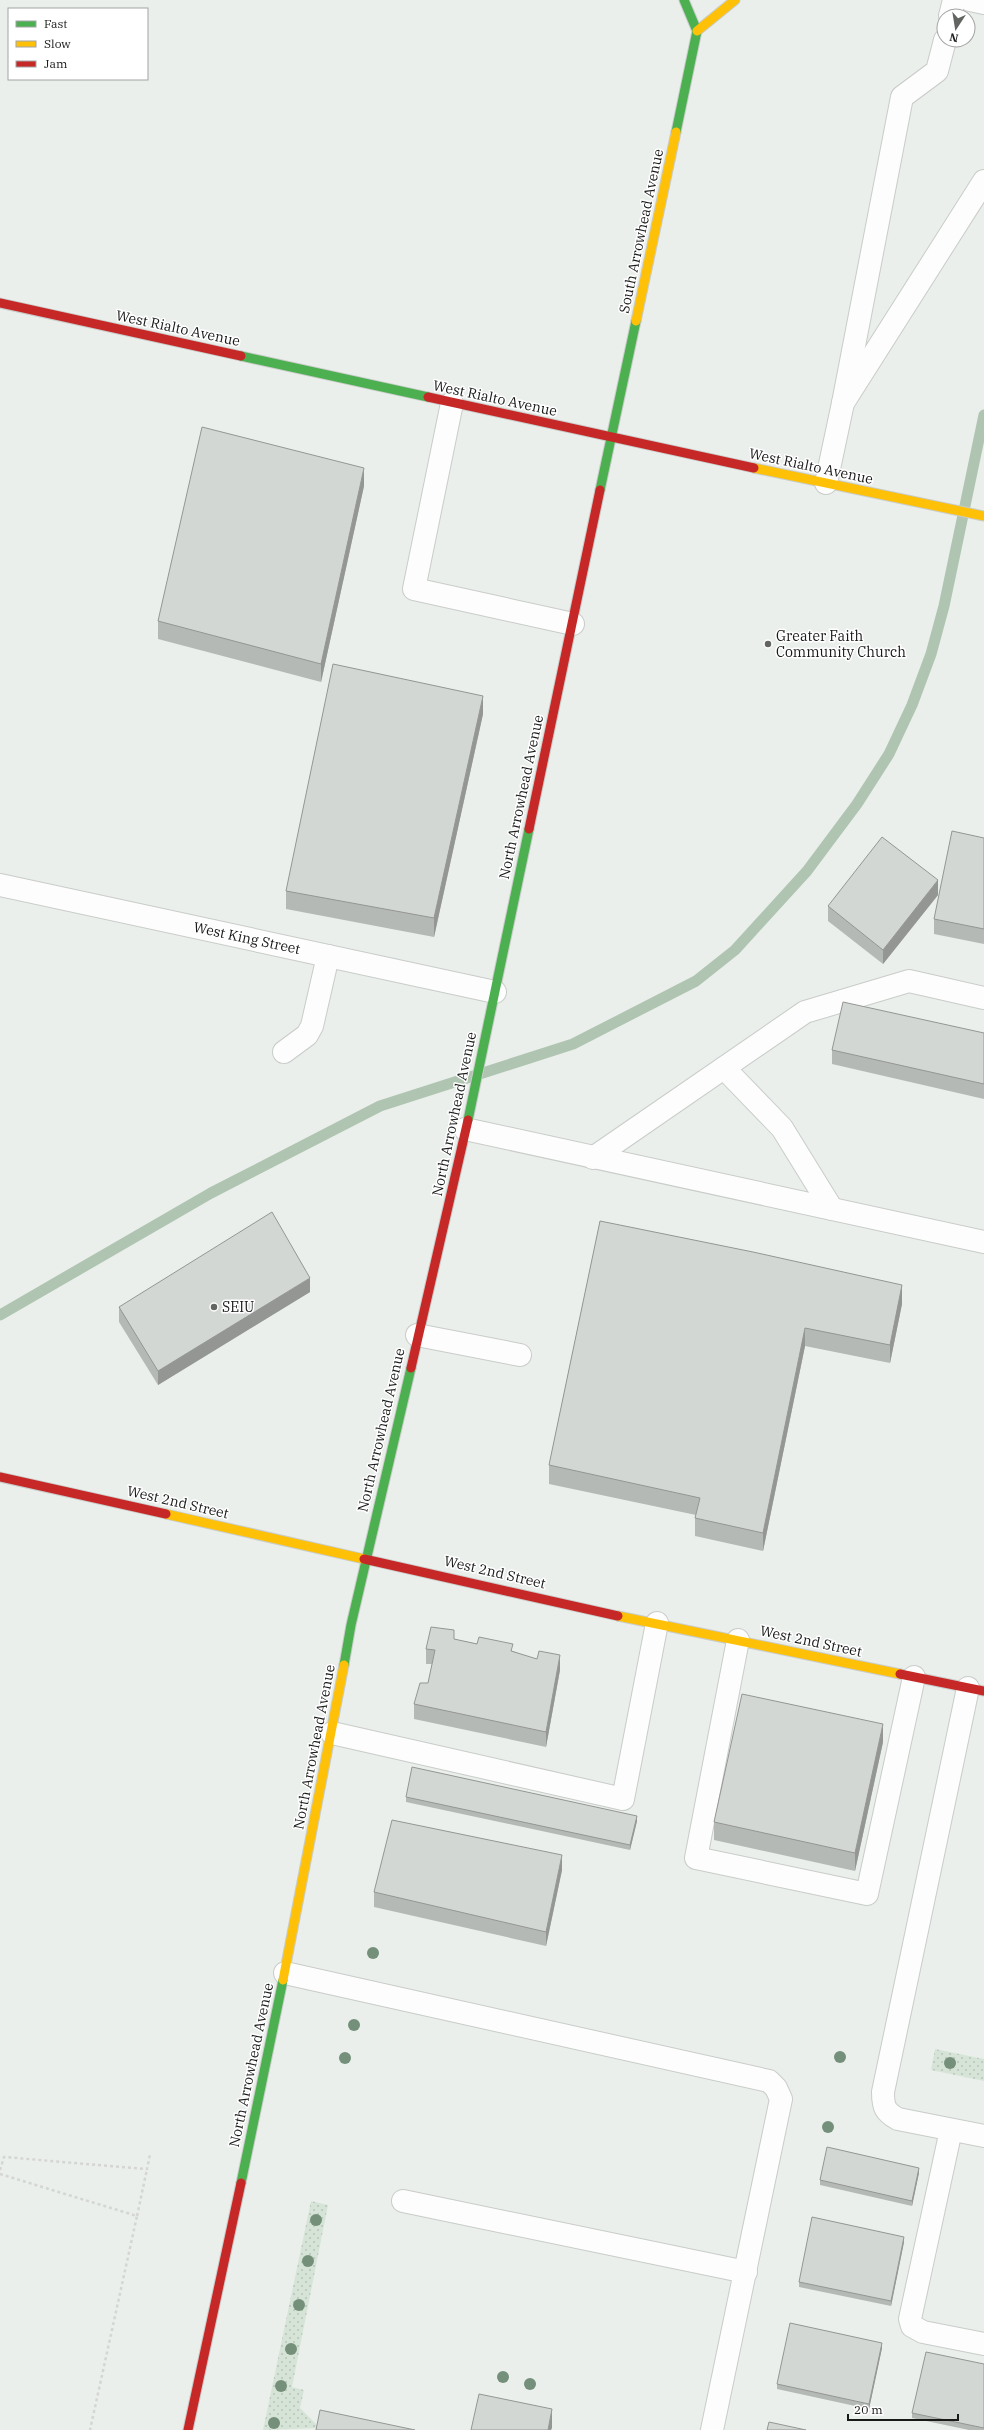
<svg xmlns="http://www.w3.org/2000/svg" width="984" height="2430" viewBox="0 0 984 2430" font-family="'IBM Plex Serif',serif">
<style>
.grass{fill:url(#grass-dots)}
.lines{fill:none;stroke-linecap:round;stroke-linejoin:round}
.stream{stroke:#afc5b1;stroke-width:11}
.lane-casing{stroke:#c9ccc9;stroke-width:24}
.street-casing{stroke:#c9ccc9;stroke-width:24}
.fast-casing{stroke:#c9ccc9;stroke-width:11}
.slow-casing{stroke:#c9ccc9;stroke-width:11}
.jam-casing{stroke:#c9ccc9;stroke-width:11}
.path{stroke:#d4d5d4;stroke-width:2.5;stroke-dasharray:3 3;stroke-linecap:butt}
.lane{stroke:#fcfdfc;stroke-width:22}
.street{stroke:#fcfdfc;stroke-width:22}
.fast{stroke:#4caf50;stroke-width:9}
.slow{stroke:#ffc107;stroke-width:9}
.jam{stroke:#c62828;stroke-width:9}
.tree{fill:#75907a}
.wall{fill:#b5b9b6}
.shaded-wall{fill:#949694}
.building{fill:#d3d7d4;stroke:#949694}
.poi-dot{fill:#626562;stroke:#fff;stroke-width:1.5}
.labels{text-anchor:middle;stroke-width:3;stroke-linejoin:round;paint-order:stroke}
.street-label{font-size:14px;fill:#181a18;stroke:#fff}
.poi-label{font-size:14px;fill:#181a18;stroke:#fff;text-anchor:start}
</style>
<defs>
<pattern id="grass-dots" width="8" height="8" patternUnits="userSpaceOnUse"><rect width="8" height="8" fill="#d6e4d7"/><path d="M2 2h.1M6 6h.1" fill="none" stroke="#b7c3b8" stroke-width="1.8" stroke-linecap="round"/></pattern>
</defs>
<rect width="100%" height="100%" fill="#eaefeb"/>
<!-- grass -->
<g class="grass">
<polygon points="935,2049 984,2059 984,2081 931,2070"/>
<polygon points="311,2201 328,2205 292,2387 304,2390 300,2408 320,2428 263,2430"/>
</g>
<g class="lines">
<!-- stream -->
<polyline class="stream" points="0,1315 211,1193 380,1106 573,1044 696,981 735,950 807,871 857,804 889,754 912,705 931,654 944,606 984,415"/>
<!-- lane casing -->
<g class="lane-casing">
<g id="lane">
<polyline points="970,0 984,3"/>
<polyline points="950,16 954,0"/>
<polyline points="452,403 414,589 573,624"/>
<polyline points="843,403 902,97 937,71 945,40"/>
<polyline points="826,483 843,403 984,181"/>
<polyline points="284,1052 307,1035 312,1026 328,956"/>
<polyline points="724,1068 782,1128 832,1209"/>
<polyline points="465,1129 984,1242"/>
<polyline points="593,1158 805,1012 909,981 984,998"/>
<polyline points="417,1335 520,1355"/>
<polyline points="738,1640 696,1858 867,1894 914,1677"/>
<path d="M968 1688 883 2092C883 2107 885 2112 898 2119L984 2136"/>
<polyline points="332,1733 623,1799 657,1623"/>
<polyline points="285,1973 769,2081 776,2088 781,2099 712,2430"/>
<polyline points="951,2130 910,2319 912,2326 923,2332 984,2344"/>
<polyline points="403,2201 746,2272"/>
</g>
</g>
<!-- street casing -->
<g class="street-casing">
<polyline id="street" points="0,885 495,992"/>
</g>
<!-- fast casing -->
<g class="fast-casing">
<g id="fast">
<polyline points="676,132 697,31 684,0"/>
<polyline points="241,356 428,397"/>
<polyline points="600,490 636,321"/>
<polyline points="468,1120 529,829"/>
<polyline points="344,1665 351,1625 411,1368"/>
<polyline points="241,2183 283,1980"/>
</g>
</g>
<!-- slow casing -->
<g class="slow-casing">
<g id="slow">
<polyline points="697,31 735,0"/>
<polyline points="636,321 676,132"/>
<polyline points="754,468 984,516"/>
<polyline points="166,1514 364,1559"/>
<polyline points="618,1616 900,1674"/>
<polyline points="283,1980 344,1665"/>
</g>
</g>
<!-- jam casing -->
<g class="jam-casing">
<g id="jam">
<polyline points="0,303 241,356"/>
<polyline points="428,397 754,468"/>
<polyline points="529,829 600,490"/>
<polyline points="411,1368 468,1120"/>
<polyline points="0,1477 166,1514"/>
<polyline points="364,1559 618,1616"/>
<polyline points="900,1674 984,1691"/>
<polyline points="188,2430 241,2183"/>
</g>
</g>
<!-- path -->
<g class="path">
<polyline points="0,2170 4,2157 147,2169 150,2154"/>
<polyline points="0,2174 137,2216 90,2430"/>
<polyline points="137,2216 147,2169"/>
</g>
<!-- lane -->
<use href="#lane" class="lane"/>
<!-- street -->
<use href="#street" class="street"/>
<!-- fast -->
<use href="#fast" class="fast"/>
<!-- slow -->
<use href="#slow" class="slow"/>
<!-- jam -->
<use href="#jam" class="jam"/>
</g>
<!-- trees -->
<g class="tree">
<circle cx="373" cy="1953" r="6"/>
<circle cx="354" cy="2025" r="6"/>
<circle cx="840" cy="2057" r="6"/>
<circle cx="345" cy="2058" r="6"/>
<circle cx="950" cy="2063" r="6"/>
<circle cx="828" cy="2127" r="6"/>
<circle cx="316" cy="2220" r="6"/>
<circle cx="308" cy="2261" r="6"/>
<circle cx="299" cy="2305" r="6"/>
<circle cx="291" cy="2349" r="6"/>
<circle cx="503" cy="2377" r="6"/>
<circle cx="530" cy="2384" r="6"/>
<circle cx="281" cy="2386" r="6"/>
<circle cx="274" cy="2423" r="6"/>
</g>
<!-- wall -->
<g class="wall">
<polygon points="364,486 321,682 158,639 158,621"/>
<polygon points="483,714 434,937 286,909 286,891"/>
<polygon points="984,838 984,944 934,934 934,919"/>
<polygon points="938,895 883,964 828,921 828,906"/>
<polygon points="984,1033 984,1099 832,1064 832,1050"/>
<polygon points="600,1221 902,1304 890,1363 805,1346 763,1551 695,1536 695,1518 696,1515 549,1484 549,1465"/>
<polygon points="310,1292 158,1385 119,1322 119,1307"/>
<polygon points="454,1639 513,1651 560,1670 546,1747 414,1719 414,1704 428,1683 432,1664 426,1664 426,1649"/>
<polygon points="883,1742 855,1871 714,1840 714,1822"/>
<polygon points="406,1797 637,1821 630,1850 406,1802"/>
<polygon points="562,1870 546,1946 374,1907 374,1892"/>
<polygon points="919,2173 912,2206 820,2185 820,2180"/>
<polygon points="904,2242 891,2306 799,2287 799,2282"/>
<polygon points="882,2348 869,2409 777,2389 777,2384"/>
<polygon points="984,2364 984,2430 969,2430 912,2418 912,2413"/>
</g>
<!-- shaded-wall -->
<g class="shaded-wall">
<polygon points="364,468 364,486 321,682 321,664"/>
<polygon points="483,696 483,714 434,937 434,918"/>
<polygon points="938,880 938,895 883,964 883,950"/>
<polygon points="310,1278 310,1292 158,1385 158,1371"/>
<polygon points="902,1285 902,1304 890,1363 890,1345"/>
<polygon points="805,1328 805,1346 763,1551 763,1533"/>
<polygon points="560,1655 560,1670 546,1747 546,1732"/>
<polygon points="883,1724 883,1742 855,1871 855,1853"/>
<polygon points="637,1816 637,1821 630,1850 630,1845"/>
<polygon points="562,1855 562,1870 546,1946 546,1932"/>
<polygon points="919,2168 919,2173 912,2206 912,2201"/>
<polygon points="904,2237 904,2242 891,2306 891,2301"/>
<polygon points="882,2343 882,2348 869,2409 869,2404"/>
<polygon points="552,2409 552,2428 551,2430 548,2430"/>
</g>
<!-- building -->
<g class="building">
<polygon points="202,427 364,468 321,664 158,621"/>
<polygon points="333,664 483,696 434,918 286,891"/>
<polygon points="952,831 984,838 984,929 934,919"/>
<polygon points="882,837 938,880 883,950 828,906"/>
<polygon points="843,1002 984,1033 984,1084 832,1050"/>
<polygon points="272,1212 310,1278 158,1371 119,1307"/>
<polygon points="600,1221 753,1252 902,1285 890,1345 805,1328 763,1533 695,1518 700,1498 549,1465"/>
<polygon points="431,1627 454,1630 454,1639 477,1644 479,1637 513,1644 511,1651 537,1659 539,1651 560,1655 546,1732 414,1704 420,1683 428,1683 435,1650 426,1649"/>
<polygon points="742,1694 883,1724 855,1853 714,1822"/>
<polygon points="412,1767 637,1816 630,1845 406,1797"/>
<polygon points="392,1820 562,1855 546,1932 374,1892"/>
<polygon points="827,2147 919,2168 912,2201 820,2180"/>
<polygon points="812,2217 904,2237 891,2301 799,2282"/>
<polygon points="790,2323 882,2343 869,2404 777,2384"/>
<polygon points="926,2352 984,2364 984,2428 912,2413"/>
<polygon points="479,2394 552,2409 548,2430 471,2430"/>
<polygon points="320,2410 415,2430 316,2430"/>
<polygon points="769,2422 806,2430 767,2430"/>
</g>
<!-- markers -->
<g class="poi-dot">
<circle cx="768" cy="644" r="4"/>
<circle cx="214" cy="1307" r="4"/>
</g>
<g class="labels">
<!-- street labels -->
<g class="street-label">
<text transform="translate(641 231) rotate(-78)" y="5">South Arrowhead Avenue</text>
<text transform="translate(178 328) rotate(12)" y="5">West Rialto Avenue</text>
<text transform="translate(495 398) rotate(12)" y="5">West Rialto Avenue</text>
<text transform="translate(811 466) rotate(12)" y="5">West Rialto Avenue</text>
<text transform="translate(521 797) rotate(-78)" y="5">North Arrowhead Avenue</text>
<text transform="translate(247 938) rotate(12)" y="5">West King Street</text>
<text transform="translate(454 1114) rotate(-78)" y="5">North Arrowhead Avenue</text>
<text transform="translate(381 1430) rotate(-77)" y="5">North Arrowhead Avenue</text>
<text transform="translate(178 1502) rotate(13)" y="5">West 2nd Street</text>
<text transform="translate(495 1572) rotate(13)" y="5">West 2nd Street</text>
<text transform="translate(811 1641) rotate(12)" y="5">West 2nd Street</text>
<text transform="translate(314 1747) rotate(-79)" y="5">North Arrowhead Avenue</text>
<text transform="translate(251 2065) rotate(-78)" y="5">North Arrowhead Avenue</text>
</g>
<!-- poi labels -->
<g class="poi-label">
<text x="776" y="641">Greater Faith<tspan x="776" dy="16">Community Church</tspan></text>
<text x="222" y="1312">SEIU</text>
</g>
</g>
<!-- legend -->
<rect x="8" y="8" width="140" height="72" fill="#ffffff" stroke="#a3a3a3"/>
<rect x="16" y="21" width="20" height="6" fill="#4caf50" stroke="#a3a3a3"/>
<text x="44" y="28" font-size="12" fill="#181a18">Fast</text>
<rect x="16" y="41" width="20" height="6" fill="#ffc107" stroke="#a3a3a3"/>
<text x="44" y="48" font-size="12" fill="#181a18">Slow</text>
<rect x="16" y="61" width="20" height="6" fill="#c62828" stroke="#a3a3a3"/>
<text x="44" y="68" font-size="12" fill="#181a18">Jam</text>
<!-- north arrow -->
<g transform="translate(956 28) rotate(192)"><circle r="19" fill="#ffffff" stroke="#a3a3a3"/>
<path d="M0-3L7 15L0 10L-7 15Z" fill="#626562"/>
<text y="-6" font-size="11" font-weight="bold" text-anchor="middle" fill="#181a18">N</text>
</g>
<!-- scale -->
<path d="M848 2414v6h110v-6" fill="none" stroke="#181a18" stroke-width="2"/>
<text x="854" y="2414" font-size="12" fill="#181a18" stroke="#ffffff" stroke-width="3" paint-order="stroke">20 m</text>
</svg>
